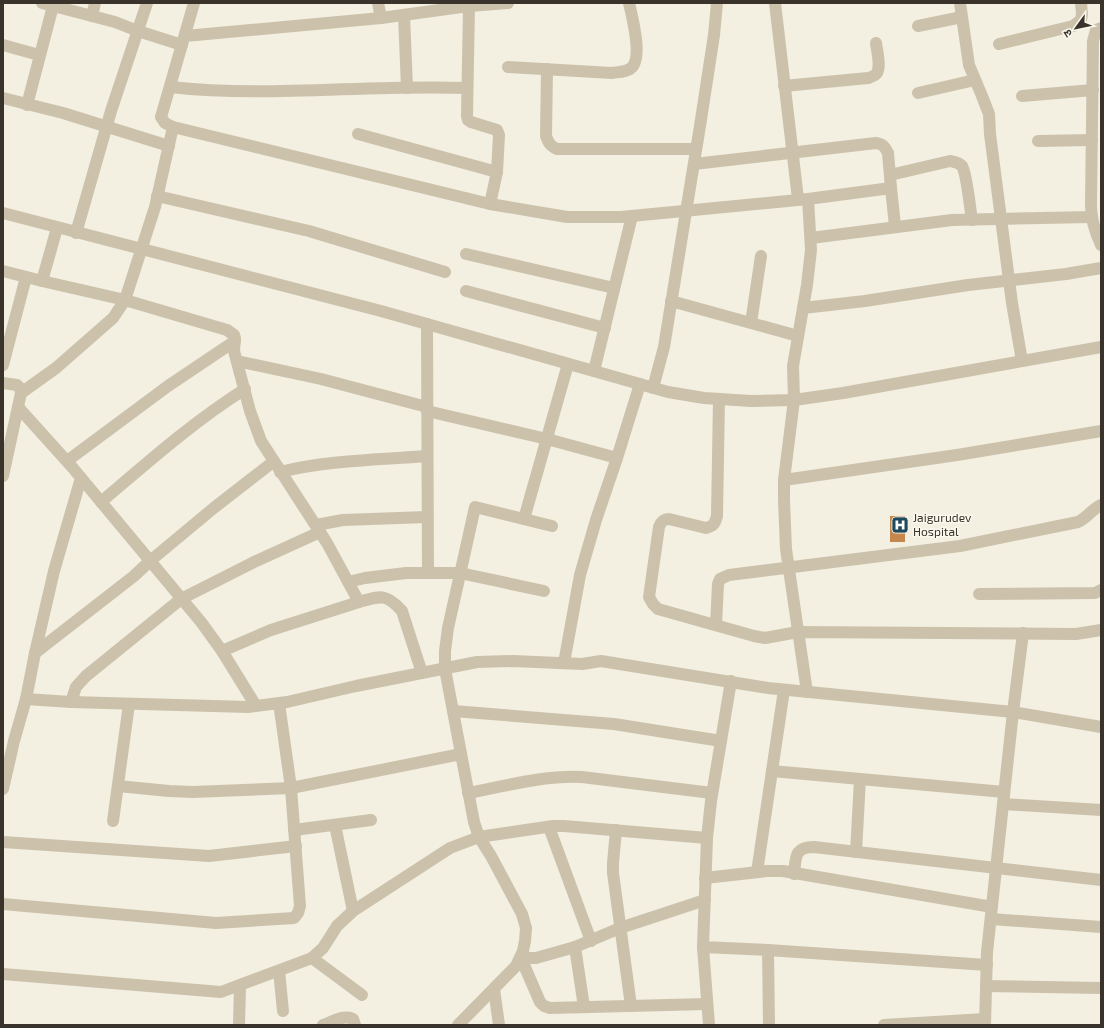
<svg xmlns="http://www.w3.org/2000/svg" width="1104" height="1028" viewBox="0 0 1104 1028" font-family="'Exo 2','Noto Sans Devanagari',sans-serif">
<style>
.building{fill:#c5874e}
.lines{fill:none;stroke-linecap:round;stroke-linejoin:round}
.minor{stroke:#ccc2ac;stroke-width:12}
.labels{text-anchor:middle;stroke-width:3;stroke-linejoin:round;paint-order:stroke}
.poi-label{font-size:12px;fill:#3a332b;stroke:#fbf8ee;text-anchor:start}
</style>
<rect width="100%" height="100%" fill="#f3efe1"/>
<!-- building -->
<rect class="building" x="890" y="516" width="15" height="26"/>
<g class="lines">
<!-- minor -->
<g class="minor">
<polyline points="42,3 115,22 138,31 182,45"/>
<polyline points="194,3 161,117 165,123 173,127 490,204 567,217 621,217 808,199 891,188 895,226"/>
<polyline points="378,3 381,18"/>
<polyline points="775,3 798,199"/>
<polyline points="960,3 969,65 982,96 989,114 990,134 1012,303 1022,361"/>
<polyline points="469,6 467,116 468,120 471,122 497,130 499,135 497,172 490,204"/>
<polyline points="404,15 407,88"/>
<polyline points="92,16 95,3"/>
<polyline points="918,26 962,17"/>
<path d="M1101 28 1096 30 1093 41 1091 205C1091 219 1095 232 1101 245"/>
<polyline points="185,36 381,18 469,6 508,3"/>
<polyline points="999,44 1073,26 1081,20 1082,14 1081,3"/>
<polyline points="3,45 39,55"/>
<path d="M508 67 612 73C618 72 625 72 630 69 644 60 632 17 629 3"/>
<path d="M547 69 546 136C548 142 550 146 557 149H696"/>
<path d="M784 86 868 78C871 77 875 76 877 73 881 66 877 51 876 43"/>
<path d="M170 87C269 98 368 84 467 88"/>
<polyline points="918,93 975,80"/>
<polyline points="1022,96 1093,90"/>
<polyline points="3,98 63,113 169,146"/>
<polyline points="27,105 53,6"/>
<polyline points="358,134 497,172"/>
<polyline points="1038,141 1092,140"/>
<path d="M694 164 876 143C883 144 885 147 888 153L891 188"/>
<path d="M890 175 950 161C955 162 958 162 962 166 967 174 970 209 972 220"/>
<polyline points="157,196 309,231 445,272"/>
<polyline points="3,213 381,311 668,392 704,398 751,401 794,400 843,393 1101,347"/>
<polyline points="76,233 111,111 147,3"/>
<polyline points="811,238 952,220 1091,217"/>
<polyline points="466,254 614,288"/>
<polyline points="3,271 42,281 57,228"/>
<polyline points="42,281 125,300 227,330 234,335 235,338 234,351 250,411 261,441 327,543 359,602 271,630 222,651"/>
<polyline points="466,291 605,328"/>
<polyline points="671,301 798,336"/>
<polyline points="803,308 865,301 968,285 1066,274 1101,268"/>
<polyline points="751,323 761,256"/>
<polyline points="427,324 428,573"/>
<polyline points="237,361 321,379 427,407"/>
<polyline points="3,365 26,277"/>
<polyline points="594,371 632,216"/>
<polyline points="3,383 17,385 20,388 21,393 3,476"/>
<polyline points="653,388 664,347 700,126 714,35 717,3"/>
<polyline points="21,393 56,368 113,318 125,300 155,207 173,127"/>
<path d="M719 399 717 516C715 523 714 526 706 528L669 519C663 519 661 522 659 527L649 597 653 604 658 609 754 636 765 638 798 632 1076 634 1101 630"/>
<polyline points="18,407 72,467 201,622 222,651 256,706"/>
<polyline points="427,411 547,439 617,458"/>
<polyline points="67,461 168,386 235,341"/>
<path d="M280 472C328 460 378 460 427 456"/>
<polyline points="784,480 957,455 1101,431"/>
<path d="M101 502C148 462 193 422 245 389"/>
<polyline points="524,519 568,364"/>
<polyline points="316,525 343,520 427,517"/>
<polyline points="348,582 365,578 406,573 460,573 544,591"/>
<polyline points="979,594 1095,593 1101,590"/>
<path d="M359 602C380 596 386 593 402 611L422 673"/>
<path d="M716 625 718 584 720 579 729 575 960 546 1078 522C1087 518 1092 509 1101 505"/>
<polyline points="1023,633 1013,712 1101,727"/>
<polyline points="35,653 134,576 150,561 215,507 273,462"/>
<polyline points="564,663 580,575 596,520 617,458 640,384"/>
<polyline points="731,681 711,801 707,838 703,947 768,950 769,1025"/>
<polyline points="807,692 786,549 784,500 784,480 794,400 793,366 807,285 811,250 808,199"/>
<polyline points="26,699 71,702 248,707 287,702 356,686 477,662 513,661 582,664 601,661 768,688 1013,712 987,952 985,1025"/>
<polyline points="71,702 76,687 86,676 181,599 254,562 320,532"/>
<polyline points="453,711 614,724 721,741"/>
<polyline points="772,771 1004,792"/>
<polyline points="118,786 169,791 193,792 291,788 461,754"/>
<polyline points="3,789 14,741 26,699 35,653 54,571 81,478"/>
<path d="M468 793C506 786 544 775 582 777L712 793"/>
<polyline points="1003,804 1101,810"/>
<polyline points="113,821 129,704"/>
<polyline points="335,825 353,911"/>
<polyline points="549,827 591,941"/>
<polyline points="294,830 371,820"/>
<polyline points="616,830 613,863 613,873 631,1006"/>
<polyline points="3,842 209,856 296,846"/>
<polyline points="856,852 860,779"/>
<polyline points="757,872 784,690"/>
<path d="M794 874C796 857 794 847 814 847L1101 880"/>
<polyline points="705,878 767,871 783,871 992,907"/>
<polyline points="3,904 216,923 294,918 298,913 300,906 291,788 279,703"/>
<polyline points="991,919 1101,927"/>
<polyline points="575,947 536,958 521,958 540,1002 544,1006 550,1008 707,1004"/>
<polyline points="703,947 709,1025"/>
<polyline points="768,950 987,965"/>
<polyline points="312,958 362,995"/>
<polyline points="279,971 283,1011"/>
<polyline points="3,974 221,992 312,958 323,948 337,926 353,911 450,848 479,837 553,826 564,826 707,838"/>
<polyline points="986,986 1101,988"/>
<polyline points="494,989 499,1025"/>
<polyline points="584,1007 575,947 620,928 705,900"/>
<polyline points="239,1025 240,986"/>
<path d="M323 1025C332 1022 344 1014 353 1019L355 1025"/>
<polyline points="458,1025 516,966 523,951 525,941 526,928 522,914 491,856 479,837 474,822 445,669 445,651 448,628 475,507 552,526"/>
<polyline points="884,1025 985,1019"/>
</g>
</g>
<!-- icons -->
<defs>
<g id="hospital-square" transform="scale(0.9)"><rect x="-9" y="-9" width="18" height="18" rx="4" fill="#204a5c" stroke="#fbf8ee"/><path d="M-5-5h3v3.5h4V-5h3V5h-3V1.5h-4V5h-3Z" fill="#fff"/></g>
</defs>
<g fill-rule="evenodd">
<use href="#hospital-square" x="900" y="525"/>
</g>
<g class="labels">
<!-- poi labels -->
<g class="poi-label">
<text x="913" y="522">Jaigurudev<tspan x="913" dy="14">Hospital</tspan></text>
</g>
</g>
<!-- border -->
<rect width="1104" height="1028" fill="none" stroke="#3a332b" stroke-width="8"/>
<!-- north arrow -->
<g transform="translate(1076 28) rotate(237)" stroke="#fbf8ee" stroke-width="3" paint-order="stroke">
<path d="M0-3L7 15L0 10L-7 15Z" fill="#3a332b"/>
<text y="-6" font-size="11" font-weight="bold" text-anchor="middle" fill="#3a332b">उ</text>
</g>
</svg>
